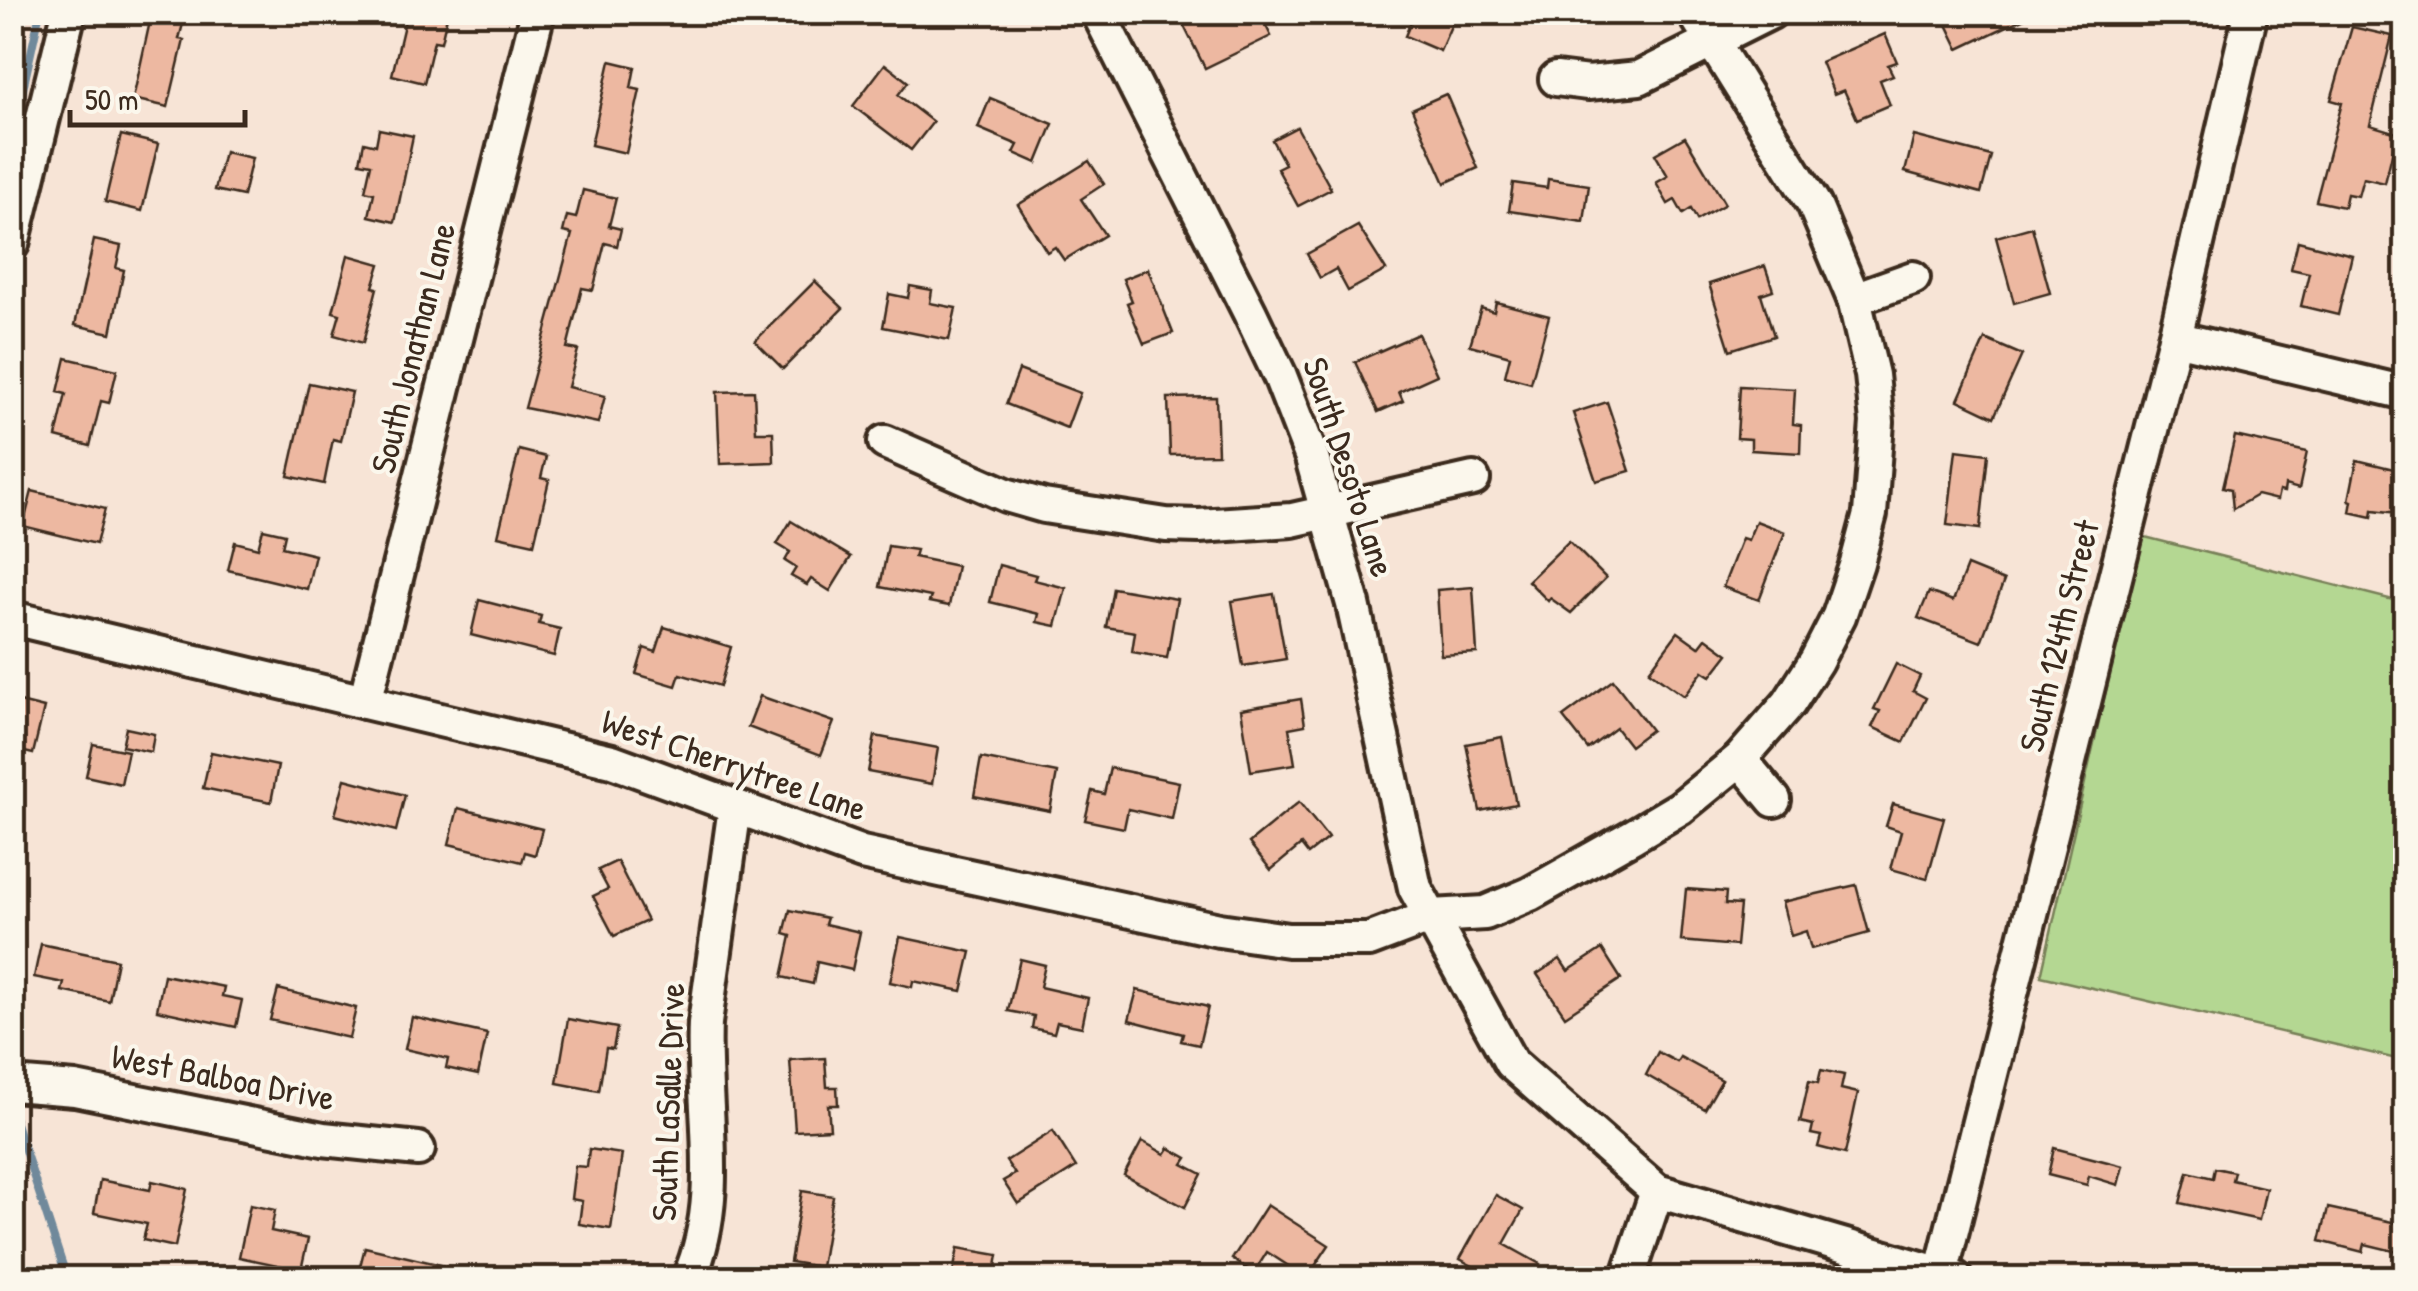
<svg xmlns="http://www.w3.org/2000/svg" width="2418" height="1291" viewBox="0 0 2418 1291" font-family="'Patrick Hand',sans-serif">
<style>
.green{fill:#b4d792;stroke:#788058;stroke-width:2.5}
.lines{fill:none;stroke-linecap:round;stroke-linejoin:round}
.stream{stroke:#6f899b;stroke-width:8}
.building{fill:#edb8a1;stroke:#3b2a1e;stroke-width:2.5}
.minor-casing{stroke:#3b2a1e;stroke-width:40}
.minor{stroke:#fbf7ec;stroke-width:32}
.labels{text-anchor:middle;stroke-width:8;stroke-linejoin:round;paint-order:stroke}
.street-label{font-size:35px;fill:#3b2a1e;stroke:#fbf7ec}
</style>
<rect width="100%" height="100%" fill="#f7e4d6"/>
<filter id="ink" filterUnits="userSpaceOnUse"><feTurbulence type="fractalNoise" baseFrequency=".01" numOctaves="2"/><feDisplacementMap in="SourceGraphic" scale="20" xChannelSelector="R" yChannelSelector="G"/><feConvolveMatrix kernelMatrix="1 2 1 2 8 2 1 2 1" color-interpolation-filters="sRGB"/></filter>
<g filter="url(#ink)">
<!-- green -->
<polygon class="green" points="2141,536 2405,603 2405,1061 2041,976"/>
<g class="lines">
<!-- stream -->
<g class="stream">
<polyline points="12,139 40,12"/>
<polyline points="12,1111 66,1275 64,1278"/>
</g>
</g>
<!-- building -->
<g class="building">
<polygon points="152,12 184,20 179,39 184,40 168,107 133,99"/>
<polygon points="407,12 448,12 441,42 434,41 424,83 392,75"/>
<polygon points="1202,12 1259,12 1271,36 1205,68 1182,22"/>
<polygon points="1415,12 1457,12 1440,51 1405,36"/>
<polygon points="1941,12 2037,12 1959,49"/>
<polygon points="2352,27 2392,36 2370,125 2397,133 2385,183 2363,178 2358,196 2347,194 2344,207 2316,201 2342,103 2331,100"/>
<polygon points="1885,34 1897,62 1888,65 1893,75 1880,80 1890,105 1857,119 1844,90 1834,94 1821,62"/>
<polygon points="610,61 635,67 631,88 640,90 626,153 591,145"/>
<polygon points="885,64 908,82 898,95 933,122 911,150 853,106"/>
<polygon points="1446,94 1478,168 1445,183 1412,109"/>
<polygon points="990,98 1053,124 1037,163 1014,153 1018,145 978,128"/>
<polygon points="1297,127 1331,189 1298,206 1277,168 1285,164 1272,140"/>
<polygon points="379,129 413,136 395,222 369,216 374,193 365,191 371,164 360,162 364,142 376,145"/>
<polygon points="121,135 158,144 142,211 105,202"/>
<polygon points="1914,136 1991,156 1981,193 1905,172"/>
<polygon points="1685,137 1725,204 1697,220 1691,209 1683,214 1675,200 1668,204 1656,183 1668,176 1655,154"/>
<polygon points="224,152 252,158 243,196 215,190"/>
<polygon points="1089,161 1104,184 1081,199 1105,235 1064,260 1055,247 1047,252 1018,205"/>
<polygon points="1548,179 1589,185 1584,222 1509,211 1513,183 1547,188"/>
<polygon points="583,190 616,198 609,226 621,229 617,246 605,243 593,290 582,288 567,348 578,350 568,387 605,396 598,423 525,408 572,234 563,232 567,216 576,218"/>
<polygon points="1358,226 1386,270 1348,291 1336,269 1320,278 1307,254"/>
<polygon points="2032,227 2050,293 2014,303 1996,237"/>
<polygon points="94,240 121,246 116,268 124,270 111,333 75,325"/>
<polygon points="2298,241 2352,255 2338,315 2301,306 2309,273 2291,269"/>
<polygon points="348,255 380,264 373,287 377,288 363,343 334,335 340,314 333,312"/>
<polygon points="1765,266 1773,290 1761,294 1774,336 1730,350 1709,284"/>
<polygon points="1148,269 1173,333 1144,344 1127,303 1132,301 1123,279"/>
<polygon points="815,281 843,308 783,369 755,341"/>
<polygon points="910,286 932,290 930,303 956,308 949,340 883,327 889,294 908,298"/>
<polygon points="1496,302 1549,316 1531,383 1505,376 1510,356 1470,345 1481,308 1494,312"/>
<polygon points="1418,334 1437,375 1399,392 1403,401 1378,412 1355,362"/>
<polygon points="1985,339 2022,355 1994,417 1958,400"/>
<polygon points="66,358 117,370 109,403 101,401 90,446 56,437 66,394 58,392"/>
<polygon points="1019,370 1080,393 1067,428 1006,404"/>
<polygon points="309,383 352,392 341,441 333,439 324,484 288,476"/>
<polygon points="1740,386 1795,389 1793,424 1801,425 1800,453 1751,450 1751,439 1737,438"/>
<polygon points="754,391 756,432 773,432 774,462 720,464 717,392"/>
<polygon points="1216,397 1218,454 1170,455 1168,398"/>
<polygon points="1607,402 1630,471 1596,481 1573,413"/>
<polygon points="2235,436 2307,452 2299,489 2285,485 2284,492 2279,491 2277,500 2257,495 2233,509 2231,489 2223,487"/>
<polygon points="519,450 546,457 541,478 549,480 534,544 498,536"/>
<polygon points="1956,450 1988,454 1980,529 1947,525"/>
<polygon points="2357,460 2406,472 2406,514 2373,510 2372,517 2350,512 2352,501 2349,500"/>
<polygon points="32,491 105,509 96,544 23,526"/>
<polygon points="791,521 851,557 830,591 811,579 807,585 791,576 796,568 785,561 790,552 777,544"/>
<polygon points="1756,521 1785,532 1759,600 1723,587 1742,538 1748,540"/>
<polygon points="263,529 285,534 282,547 315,555 307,589 228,570 235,542 258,548"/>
<polygon points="1569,541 1606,578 1571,613 1550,598 1548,601 1528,581"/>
<polygon points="888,546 916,550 914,557 957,566 949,606 929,602 931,597 880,587"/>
<polygon points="999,565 1036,575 1034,580 1066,588 1056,626 1037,622 1039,614 990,602"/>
<polygon points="1967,566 2004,581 1981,642 1918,618 1929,592 1953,601"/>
<polygon points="1473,587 1477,653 1441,655 1437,590"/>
<polygon points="1113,588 1177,599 1167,658 1132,652 1135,632 1106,627"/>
<polygon points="1274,594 1286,659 1243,666 1232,601"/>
<polygon points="479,600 541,616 539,624 560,629 554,656 471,635"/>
<polygon points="664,627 731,647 720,686 680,674 676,686 636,674 644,648 656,652"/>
<polygon points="1678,632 1699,647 1706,638 1728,654 1711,676 1703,671 1684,696 1649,671"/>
<polygon points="1896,664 1920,676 1913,691 1926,698 1904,742 1872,727 1880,711 1874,709"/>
<polygon points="1613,680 1651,730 1630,746 1616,728 1588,749 1563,717"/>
<polygon points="760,696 834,722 821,755 748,727"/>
<polygon points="1301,699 1305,725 1289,728 1295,764 1251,771 1241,709"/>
<polygon points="16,701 44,708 33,754 12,749 12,717"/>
<polygon points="126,728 154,734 151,752 122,746"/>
<polygon points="875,736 938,748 932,784 868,772"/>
<polygon points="1502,737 1516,804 1480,811 1466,744"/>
<polygon points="93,744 128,751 121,784 86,776"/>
<polygon points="211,752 278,766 271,802 203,788"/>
<polygon points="981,758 1057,773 1050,811 974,796"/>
<polygon points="1110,768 1179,782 1172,819 1128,809 1124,828 1085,820 1092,791 1104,794"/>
<polygon points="345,779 405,795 396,831 335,815"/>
<polygon points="1299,802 1328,838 1308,854 1301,845 1271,870 1249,843"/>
<polygon points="1893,804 1944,818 1927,879 1891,869 1901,831 1886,826"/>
<polygon points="458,808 542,829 535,855 525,852 522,862 449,844"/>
<polygon points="617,861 647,921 614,936 593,896 608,889 598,870"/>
<polygon points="1856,885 1869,933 1811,949 1806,931 1791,936 1782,902"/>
<polygon points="1686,889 1726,892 1725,904 1740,905 1736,946 1681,941"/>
<polygon points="790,910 827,918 825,924 860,932 852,970 817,962 813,984 782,977 791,936 784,934"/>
<polygon points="900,937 971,952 962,991 913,981 912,987 890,982"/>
<polygon points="41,944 117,960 109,1001 62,991 64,983 34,977"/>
<polygon points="1602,949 1621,979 1565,1016 1537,974 1560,959 1568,971"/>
<polygon points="1020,959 1045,965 1040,987 1088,998 1082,1027 1057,1022 1054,1033 1032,1028 1034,1016 1008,1011"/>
<polygon points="164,975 224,987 222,996 242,1000 236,1027 157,1010"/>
<polygon points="278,989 356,1008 349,1038 270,1020"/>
<polygon points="1137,990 1208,1007 1199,1045 1181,1041 1183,1034 1129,1020"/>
<polygon points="412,1017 487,1034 478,1075 446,1068 448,1059 405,1049"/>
<polygon points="568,1019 617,1028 613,1049 606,1048 599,1091 557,1083"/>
<polygon points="1658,1052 1677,1062 1680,1057 1722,1080 1705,1109 1646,1075"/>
<polygon points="825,1058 827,1087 837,1087 838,1105 828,1105 830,1129 795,1131 790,1060"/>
<polygon points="1821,1070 1844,1075 1841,1089 1858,1093 1845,1154 1818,1147 1821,1136 1811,1134 1813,1125 1800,1122 1809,1081 1818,1083"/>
<polygon points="1053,1131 1076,1167 1018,1204 1003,1181 1015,1174 1006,1161"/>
<polygon points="1142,1141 1165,1154 1169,1148 1187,1158 1183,1164 1202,1174 1185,1207 1124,1175"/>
<polygon points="2054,1148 2123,1166 2118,1185 2089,1176 2087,1185 2048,1175"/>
<polygon points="589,1149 622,1154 611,1229 579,1224 582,1201 571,1199 575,1166 587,1167"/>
<polygon points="2215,1168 2234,1172 2232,1180 2266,1188 2259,1220 2180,1203 2188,1172 2213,1178"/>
<polygon points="100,1180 150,1190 152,1181 187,1189 175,1247 143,1240 147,1224 94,1213"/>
<polygon points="802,1191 833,1196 821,1267 790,1262"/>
<polygon points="1496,1195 1523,1210 1504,1244 1540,1264 1532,1278 1494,1278 1460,1259"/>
<polygon points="250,1205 275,1210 271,1231 308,1239 301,1270 239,1257"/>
<polygon points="1267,1205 1329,1245 1307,1278 1267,1252 1254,1273 1232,1259"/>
<polygon points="2328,1208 2406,1225 2402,1253 2365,1244 2363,1252 2320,1241"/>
<polygon points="365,1247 467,1271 467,1278 357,1278"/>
<polygon points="958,1248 998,1255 994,1278 952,1278"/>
</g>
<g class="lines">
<!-- minor casing -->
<g class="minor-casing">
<g id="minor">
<polyline points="1098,12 1250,313 1280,376 1312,458 1353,604 1415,888 1511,1063 1657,1191 1955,1278"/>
<polyline points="1556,79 1588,83 1639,78 1771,12"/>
<polyline points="12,244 69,12"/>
<polyline points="1854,299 1913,278"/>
<polyline points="2175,338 2406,393"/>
<polyline points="885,442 1006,495 1044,506 1166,525 1199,526 1292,520 1473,479"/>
<polyline points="12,618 612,761 862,853 1219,930 1288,940 1369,940 1432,916 1485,913 1530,894 1633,836 1680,808 1740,759 1789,703 1816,661 1839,616 1857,563 1870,514 1877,422 1872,375 1854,299 1814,204 1694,12"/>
<polyline points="365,702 538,12"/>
<polyline points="1740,759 1774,800"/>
<polyline points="12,1084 75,1089 323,1139 418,1149"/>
<path d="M689 1278C725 1197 701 1109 705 1023L735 807"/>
<polyline points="1628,1278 1657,1191"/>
<polyline points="1940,1278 2175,338 2251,12"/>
</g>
</g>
<!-- minor -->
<use href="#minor" class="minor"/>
</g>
</g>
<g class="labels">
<!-- street labels -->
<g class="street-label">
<text transform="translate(413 348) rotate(-76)" y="12">South Jonathan Lane</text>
<text transform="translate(1349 467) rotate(72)" y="12">South Desoto Lane</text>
<text transform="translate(2059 636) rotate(-76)" y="12">South 124th Street</text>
<text transform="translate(734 765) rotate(19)" y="12">West Cherrytree Lane</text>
<text transform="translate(223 1077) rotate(11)" y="12">West Balboa Drive</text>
<text transform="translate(668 1102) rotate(-88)" y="12">South LaSalle Drive</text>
</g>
</g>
<!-- margin -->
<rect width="2418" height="1291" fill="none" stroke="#fbf7ec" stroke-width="50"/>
<rect x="25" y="25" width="2368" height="1241" fill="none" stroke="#3b2a1e" stroke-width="4" filter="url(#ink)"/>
<!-- scale -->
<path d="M70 110v15h175v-15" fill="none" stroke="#3b2a1e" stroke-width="5"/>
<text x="85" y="110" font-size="30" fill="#3b2a1e" stroke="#fbf7ec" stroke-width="8" paint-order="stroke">50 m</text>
</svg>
